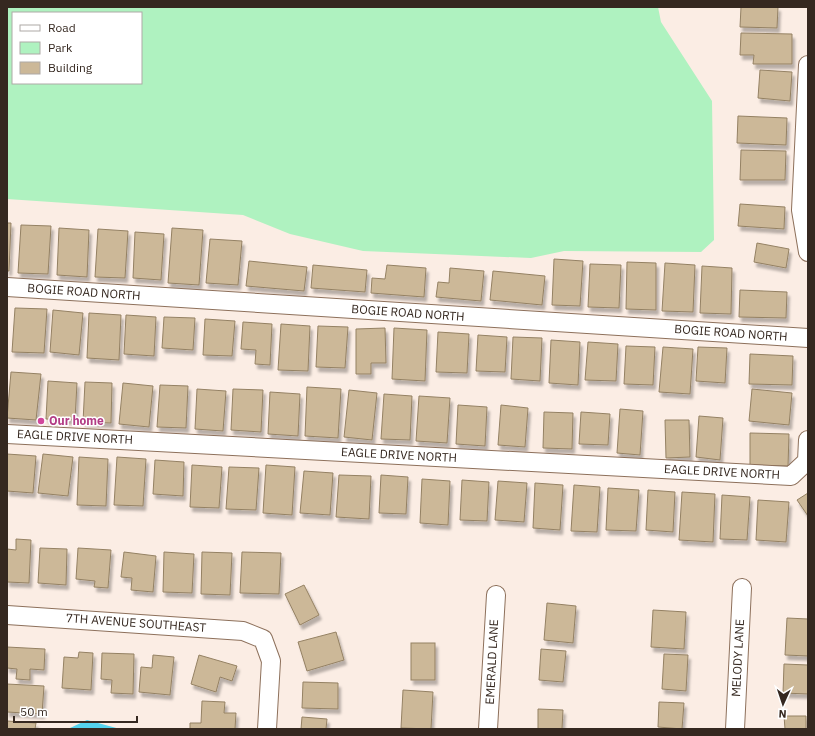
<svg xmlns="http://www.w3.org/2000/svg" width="815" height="736" viewBox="0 0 815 736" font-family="'IBM Plex Sans',sans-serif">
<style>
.green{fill:#aff2c0;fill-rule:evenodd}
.water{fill:#54d3ee}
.building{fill:#ccb898;stroke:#948163;filter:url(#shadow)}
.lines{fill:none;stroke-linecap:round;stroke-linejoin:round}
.minor-casing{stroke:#8d705b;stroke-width:20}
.minor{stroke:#fff;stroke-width:18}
.hotel-dot{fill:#d1479c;stroke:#fff;stroke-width:1.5}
.labels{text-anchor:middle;stroke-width:3;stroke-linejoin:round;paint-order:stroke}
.street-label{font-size:12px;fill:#352820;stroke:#fff}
.hotel-label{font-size:12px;font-weight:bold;fill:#b23c85;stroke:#fff;text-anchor:start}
</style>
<defs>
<filter id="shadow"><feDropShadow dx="2.5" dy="4.5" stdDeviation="1" flood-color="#0004"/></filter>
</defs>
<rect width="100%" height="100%" fill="#fbede4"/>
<!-- green -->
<path class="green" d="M7 7H658L661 22 712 101 714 240 701 252 564 251 531 258 363 251 290 234 243 215 7 199ZM13 13H141V83H13Z"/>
<!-- water -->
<polygon class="water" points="87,720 120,729 68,729"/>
<!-- building -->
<g class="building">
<polygon points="741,7 778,7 777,28 740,27"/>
<polygon points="741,33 792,34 792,64 753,64 754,55 740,55"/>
<polygon points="760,70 792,72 790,101 758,98"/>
<polygon points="738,116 787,118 786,145 737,143"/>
<polygon points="741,150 786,151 785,180 740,180"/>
<polygon points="740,204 785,207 784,229 738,226"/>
<polygon points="7,223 11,223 9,271 7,271"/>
<polygon points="21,225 51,226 48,274 18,273"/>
<polygon points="59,228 89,230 87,277 57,275"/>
<polygon points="172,228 203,230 199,285 168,283"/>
<polygon points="98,229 128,231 125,278 95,277"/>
<polygon points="135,232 164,234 161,280 133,278"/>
<polygon points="210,239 242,241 238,285 206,283"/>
<polygon points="757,243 789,249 786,268 754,262"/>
<polygon points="554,259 583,261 580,306 552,305"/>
<polygon points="249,261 307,267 304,291 246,286"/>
<polygon points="627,262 656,263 656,310 626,309"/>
<polygon points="665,263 695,265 693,312 662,311"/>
<polygon points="590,264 621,265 619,308 588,307"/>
<polygon points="313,265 367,270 365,292 311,288"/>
<polygon points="387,265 426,268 424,297 371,293 372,278 385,279"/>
<polygon points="702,266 732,268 731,314 700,313"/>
<polygon points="450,268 484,271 481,301 436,297 438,282 449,283"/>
<polygon points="493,271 545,276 542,305 490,300"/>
<polygon points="740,290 787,292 786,318 739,317"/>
<polygon points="15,308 47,309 44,353 12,352"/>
<polygon points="53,310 83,313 79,355 50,352"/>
<polygon points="89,313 121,315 119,360 87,358"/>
<polygon points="126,315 156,317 154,356 124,354"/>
<polygon points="164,317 195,318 193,350 162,348"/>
<polygon points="205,319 235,321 232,356 203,355"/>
<polygon points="243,322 272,324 270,365 255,364 256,350 241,349"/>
<polygon points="281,324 310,326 308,371 278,370"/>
<polygon points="318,326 348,327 345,368 316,367"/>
<polygon points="385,328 386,363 371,363 371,374 356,374 356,329"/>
<polygon points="394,328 427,330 425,381 392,379"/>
<polygon points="438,332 469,334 467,373 436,372"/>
<polygon points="478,335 507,337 505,372 476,371"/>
<polygon points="513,337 542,338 540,381 511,379"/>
<polygon points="551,340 580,342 578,385 549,383"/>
<polygon points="588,342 618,344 616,381 585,380"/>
<polygon points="626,346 655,347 653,385 624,384"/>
<polygon points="663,347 693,349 690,394 659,392"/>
<polygon points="698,347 727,348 725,383 696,381"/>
<polygon points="750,354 793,356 792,385 749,384"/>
<polygon points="11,372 41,374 36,420 7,418"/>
<polygon points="48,381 77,383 75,420 46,419"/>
<polygon points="85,382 112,383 111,423 83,422"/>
<polygon points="123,383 153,386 149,427 119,424"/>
<polygon points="160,385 188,386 186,428 157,427"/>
<polygon points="307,387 341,389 338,438 305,436"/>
<polygon points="197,389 226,391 223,431 195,429"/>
<polygon points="233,389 263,390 261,432 231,430"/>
<polygon points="752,389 792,393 789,425 749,421"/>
<polygon points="349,390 377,393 372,440 344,437"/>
<polygon points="270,392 300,394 298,436 268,434"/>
<polygon points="384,394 412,396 410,440 381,439"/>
<polygon points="419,396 450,398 447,443 416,441"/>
<polygon points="458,405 487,407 485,446 456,444"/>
<polygon points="501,405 528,408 525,447 498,445"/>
<polygon points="620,409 643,411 640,455 617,453"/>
<polygon points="544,412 573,413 572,449 543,448"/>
<polygon points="581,412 610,414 608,445 579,444"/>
<polygon points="699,416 723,418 720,460 696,457"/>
<polygon points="665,420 689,420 690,457 666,458"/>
<polygon points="750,433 789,434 788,466 750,465"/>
<polygon points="7,454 36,456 33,493 7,491"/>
<polygon points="43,454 73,457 68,496 38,493"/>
<polygon points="79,457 108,459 106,506 77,505"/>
<polygon points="117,457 146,459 143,506 114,505"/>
<polygon points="155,460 184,462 183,496 153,494"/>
<polygon points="192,465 222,467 219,508 190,507"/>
<polygon points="266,465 295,467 292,515 263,513"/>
<polygon points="229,467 259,468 256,510 226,509"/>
<polygon points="304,471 333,473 330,515 300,513"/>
<polygon points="339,475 371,476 369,519 336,517"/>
<polygon points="381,475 408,477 406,514 379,513"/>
<polygon points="422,479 450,481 448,525 420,523"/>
<polygon points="462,480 489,482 487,521 460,520"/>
<polygon points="498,481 527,483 524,522 495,520"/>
<polygon points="535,483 563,485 560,530 533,528"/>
<polygon points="574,485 600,487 597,532 571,531"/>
<polygon points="608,488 639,490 636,531 606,530"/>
<polygon points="648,490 675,492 673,532 646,530"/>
<polygon points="682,492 715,494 713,542 679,540"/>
<polygon points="808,493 808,516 797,500"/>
<polygon points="722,495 750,497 747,540 720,539"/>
<polygon points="758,500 789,502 786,542 756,540"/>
<polygon points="16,539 31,540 29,583 7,582 7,549 16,550"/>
<polygon points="40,548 67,549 66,585 38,583"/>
<polygon points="78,548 111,550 108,588 94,587 95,581 76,579"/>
<polygon points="124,552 156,556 153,592 131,590 132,578 121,577"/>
<polygon points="164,552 194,554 192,593 163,592"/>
<polygon points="202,552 232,553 230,595 201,594"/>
<polygon points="242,552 281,553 279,594 240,593"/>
<polygon points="304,585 319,615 300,625 285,594"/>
<polygon points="547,603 576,606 573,643 544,640"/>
<polygon points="653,610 686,612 684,649 651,647"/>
<polygon points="787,618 808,619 808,656 785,655"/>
<polygon points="336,632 344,660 307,671 298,642"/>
<rect x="411" y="643" width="24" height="37"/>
<polygon points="7,647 45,649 44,670 30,669 30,680 16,679 17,669 7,668"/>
<polygon points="541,649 566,651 563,682 539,680"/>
<polygon points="79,652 93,653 91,690 62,688 64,657 78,658"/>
<polygon points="102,653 134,654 133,694 111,693 112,680 101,679"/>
<polygon points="664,654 688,655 686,691 662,689"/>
<polygon points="153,655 174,657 170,695 139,692 141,667 152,668"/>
<polygon points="199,655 237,666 232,681 220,677 216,692 191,684"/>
<polygon points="784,664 808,665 808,694 783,693"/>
<polygon points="303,682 338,683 338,709 302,708"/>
<polygon points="7,684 44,686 42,714 7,712"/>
<polygon points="403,690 433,692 431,729 401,728"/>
<polygon points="202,701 225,702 224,713 236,713 235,729 190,729 190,723 201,723"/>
<polygon points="659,702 684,703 682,729 658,727"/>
<polygon points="538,709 563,710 562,729 538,729"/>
<polygon points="784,716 806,716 806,729 808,729 785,729"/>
<polygon points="302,717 327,719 326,729 301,729"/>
<polygon points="7,721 36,723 35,729 7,729"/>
</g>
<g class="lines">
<!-- minor casing -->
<g class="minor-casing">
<g id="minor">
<polyline points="808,65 801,210 808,252"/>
<polyline points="7,287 808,338"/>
<polyline points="7,434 791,476 807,461 808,440"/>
<polyline points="7,615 243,631 263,639 271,661 267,729"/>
<polyline points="488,729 496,595"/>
<polyline points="735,729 742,588"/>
</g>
</g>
<!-- minor -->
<use href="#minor" class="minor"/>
</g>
<!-- markers -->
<circle class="hotel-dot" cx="41" cy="421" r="4"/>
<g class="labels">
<!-- street labels -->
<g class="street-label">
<text transform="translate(84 292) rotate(4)" y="4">BOGIE ROAD NORTH</text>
<text transform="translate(408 313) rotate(4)" y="4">BOGIE ROAD NORTH</text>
<text transform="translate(731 333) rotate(4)" y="4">BOGIE ROAD NORTH</text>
<text transform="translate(75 437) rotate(3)" y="4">EAGLE DRIVE NORTH</text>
<text transform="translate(399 455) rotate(3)" y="4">EAGLE DRIVE NORTH</text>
<text transform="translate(722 472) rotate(3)" y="4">EAGLE DRIVE NORTH</text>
<text transform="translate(136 623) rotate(4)" y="4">7TH AVENUE SOUTHEAST</text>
<text transform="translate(738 658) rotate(-87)" y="4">MELODY LANE</text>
<text transform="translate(492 662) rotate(-87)" y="4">EMERALD LANE</text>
</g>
<!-- hotel labels -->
<g class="hotel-label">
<text x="49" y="425">Our home</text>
</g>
</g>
<!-- border -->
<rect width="815" height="736" fill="none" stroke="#352820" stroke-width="16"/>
<!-- legend -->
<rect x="12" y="12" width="130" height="72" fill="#ffffff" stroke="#aea9a6"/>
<rect x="20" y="25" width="20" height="6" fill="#ffffff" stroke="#aea9a6"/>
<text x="48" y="32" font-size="12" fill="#352820">Road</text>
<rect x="20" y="42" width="20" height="12" fill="#aff2c0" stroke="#aea9a6"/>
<text x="48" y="52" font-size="12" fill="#352820">Park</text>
<rect x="20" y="62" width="20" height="12" fill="#ccb898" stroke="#aea9a6"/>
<text x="48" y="72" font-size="12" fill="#352820">Building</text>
<!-- north arrow -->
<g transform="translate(783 704) rotate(183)" stroke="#ffffff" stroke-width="3" paint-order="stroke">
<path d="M0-3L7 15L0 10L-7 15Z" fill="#352820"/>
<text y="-6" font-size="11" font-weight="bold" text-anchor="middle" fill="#352820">N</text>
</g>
<!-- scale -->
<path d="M14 716v6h123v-6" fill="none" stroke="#352820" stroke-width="2"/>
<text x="20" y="716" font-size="12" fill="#352820" stroke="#ffffff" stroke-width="3" paint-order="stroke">50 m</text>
</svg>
